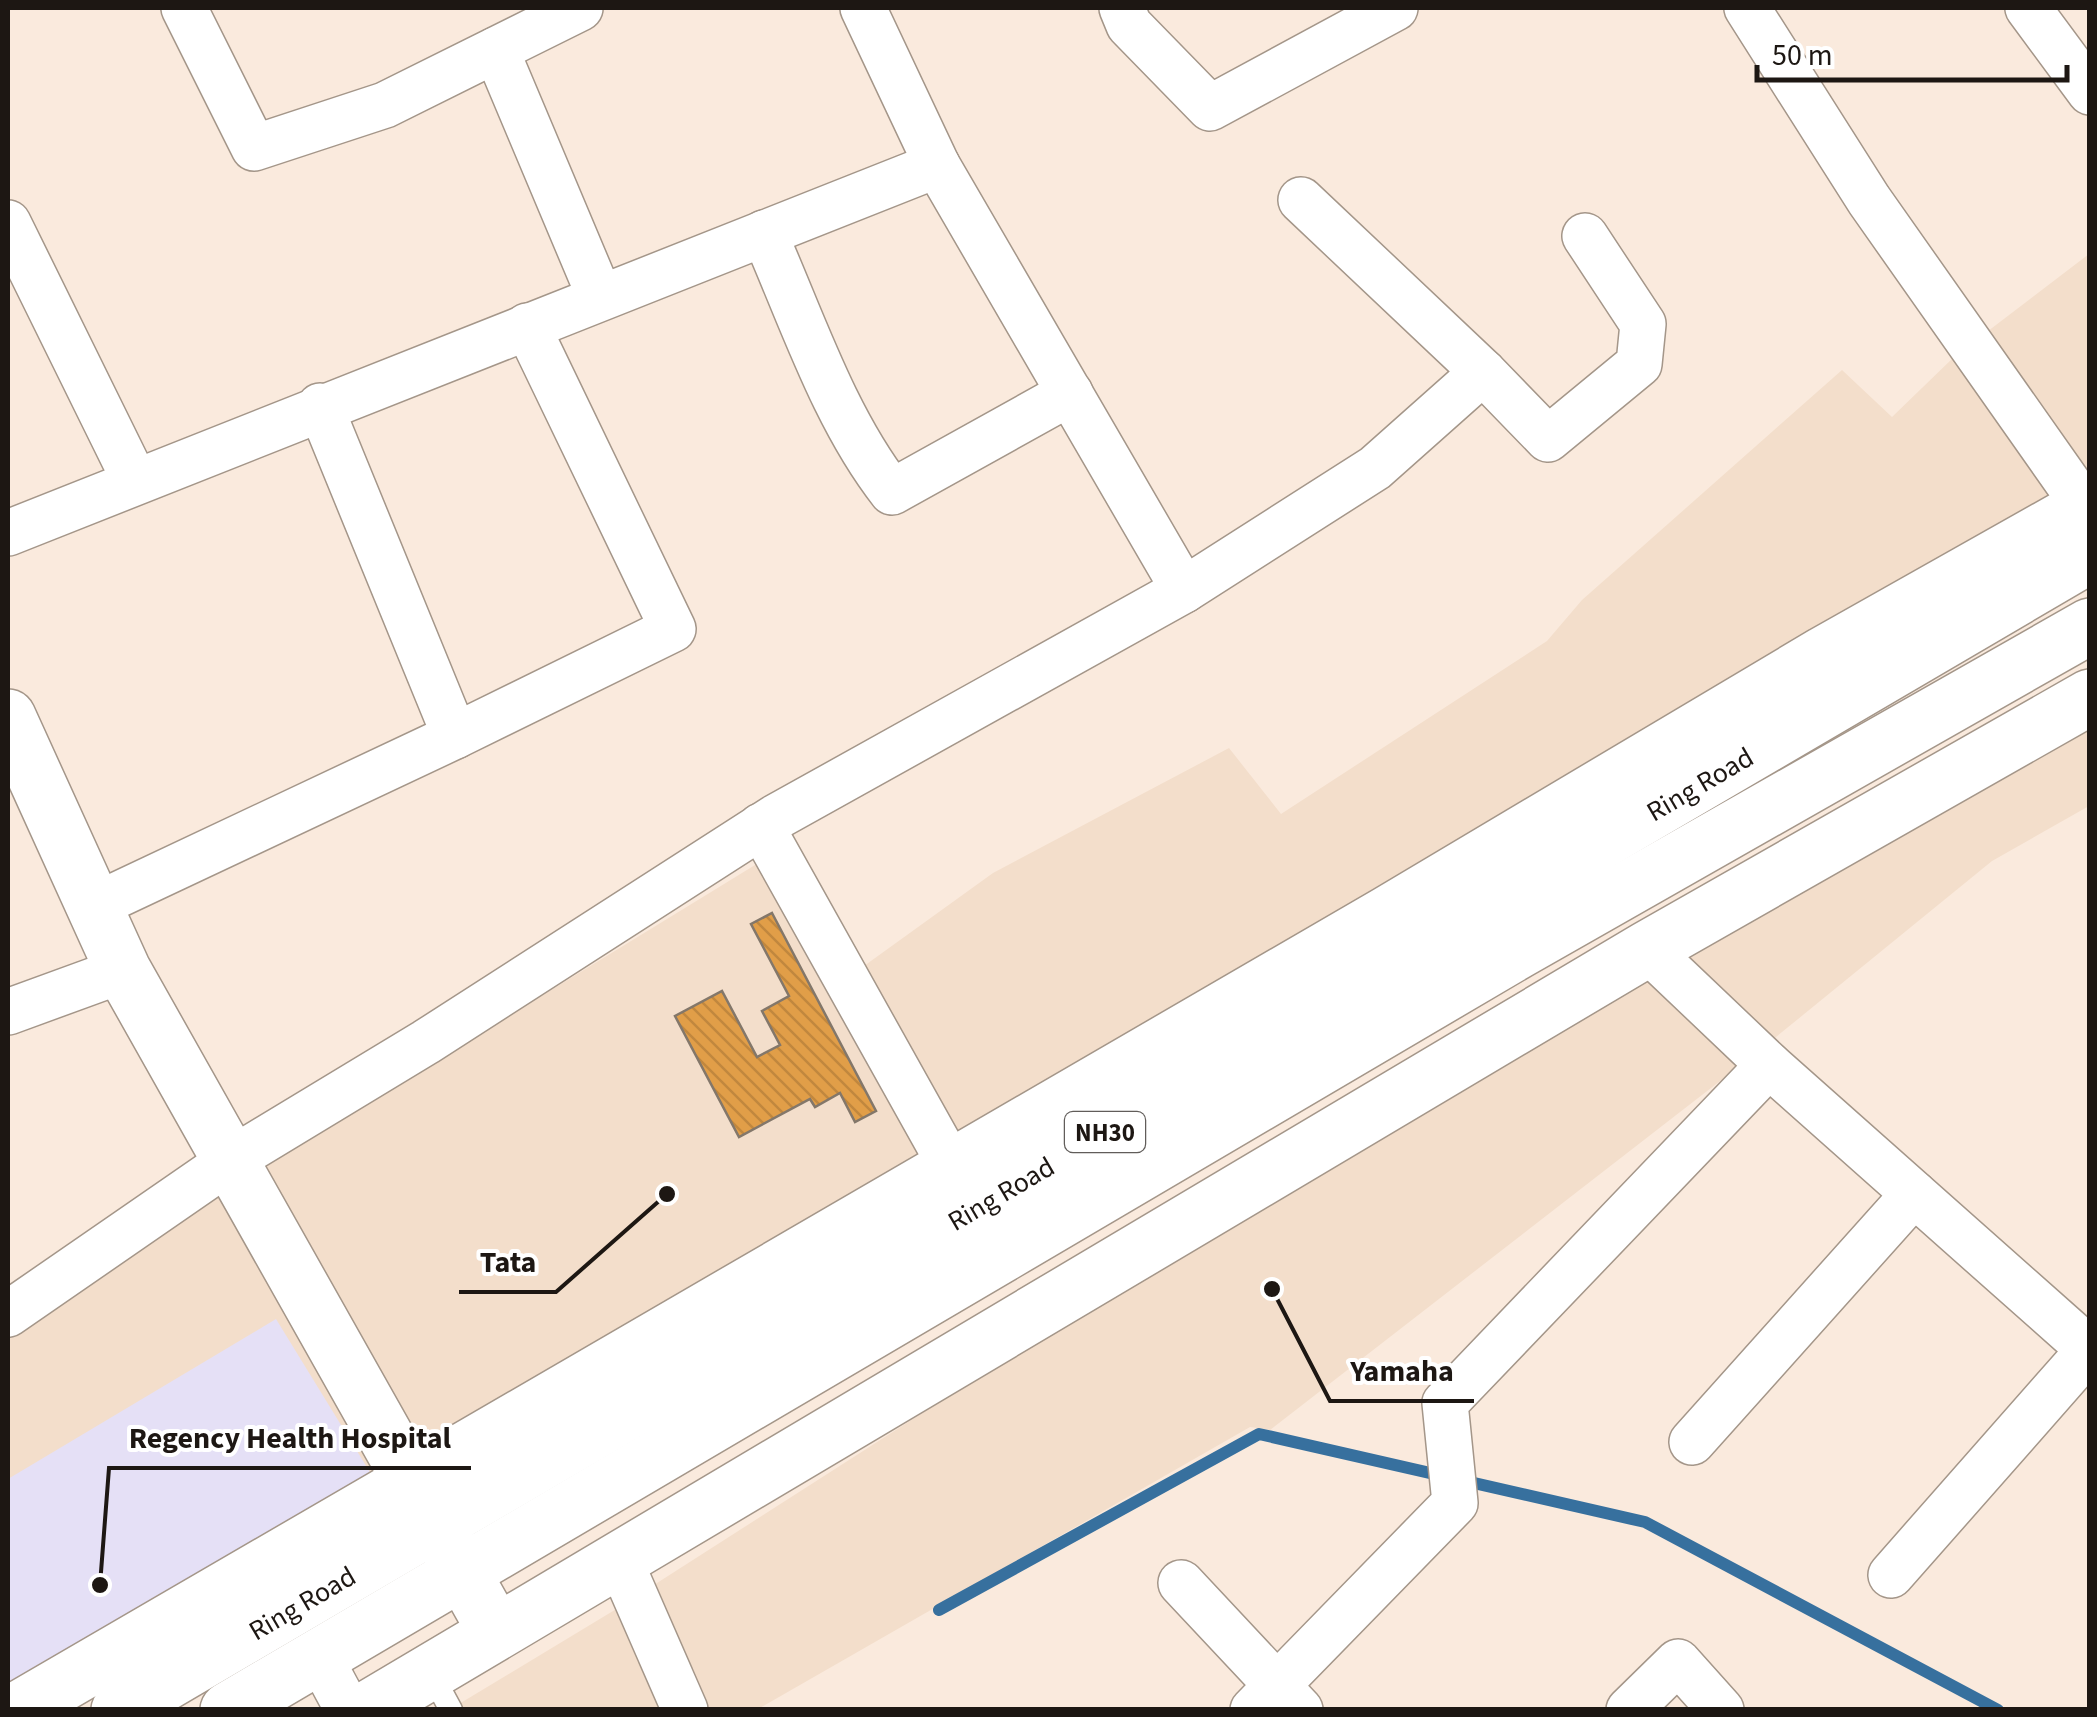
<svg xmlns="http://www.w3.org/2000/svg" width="2097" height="1717" viewBox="0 0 2097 1717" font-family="'Source Sans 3',sans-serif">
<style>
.built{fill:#f3decb}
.medical{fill:#e5e0f6}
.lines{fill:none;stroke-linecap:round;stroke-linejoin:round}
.stream{stroke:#37709e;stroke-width:12}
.building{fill:url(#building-back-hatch);stroke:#83776a;stroke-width:2.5}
.service-casing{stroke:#a49689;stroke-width:25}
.minor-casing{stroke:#a49689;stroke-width:48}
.tertiary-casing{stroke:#a49689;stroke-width:58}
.trunk-casing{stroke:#a49689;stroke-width:58}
.service{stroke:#fff;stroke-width:22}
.minor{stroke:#fff;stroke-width:45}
.tertiary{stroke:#fff;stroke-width:55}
.trunk{stroke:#fff;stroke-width:55}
.labels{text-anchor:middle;stroke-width:8;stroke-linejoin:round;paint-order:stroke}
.shield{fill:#fff;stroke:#615d5a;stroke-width:2.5}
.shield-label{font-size:25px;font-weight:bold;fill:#1d1713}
.street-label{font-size:28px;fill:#1d1713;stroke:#fff}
.leader{fill:none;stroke:#1d1713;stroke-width:4}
.callout-dot{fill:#1d1713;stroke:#fff;stroke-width:4}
.callout-label{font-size:30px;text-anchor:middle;font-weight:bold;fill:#1d1713;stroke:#fff;stroke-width:8;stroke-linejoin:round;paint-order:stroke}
</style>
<defs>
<pattern id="building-back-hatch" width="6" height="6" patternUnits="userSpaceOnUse" patternTransform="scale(2.5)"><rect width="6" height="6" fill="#e19e48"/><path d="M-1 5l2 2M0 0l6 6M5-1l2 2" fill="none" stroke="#c1873e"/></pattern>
</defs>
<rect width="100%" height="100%" fill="#faeadd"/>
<!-- built -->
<g class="built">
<polygon points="2089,254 2089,489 8,1705 8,1331 258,1170 794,841 864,966 993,873 1229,748 1281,814 1547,641 1582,600 1842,370 1892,417 1954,357"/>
<polygon points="2089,716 2089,806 1992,861 1760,1050 1270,1430 1250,1427 758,1709 449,1710 618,1608 1027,1346"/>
</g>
<!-- medical -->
<polygon class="medical" points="276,1319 376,1482 8,1688 8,1479"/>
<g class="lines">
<!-- stream -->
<polyline class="stream" points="939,1610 1259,1434 1645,1522 1998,1710"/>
</g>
<!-- building -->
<polygon class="building" points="772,913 876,1111 855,1122 840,1093 815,1107 810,1099 739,1137 675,1016 722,991 757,1057 780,1045 762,1011 789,996 751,924"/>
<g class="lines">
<!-- service casing -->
<g class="service-casing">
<polyline id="service" points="430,1671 451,1710"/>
</g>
<!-- minor casing -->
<g class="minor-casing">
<g id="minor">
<polyline points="184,8 254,148 385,105 580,8"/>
<polyline points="1122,8 1129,25 1210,108 1395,8"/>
<polyline points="1747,8 1869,200 2085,507"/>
<polyline points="2028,8 2090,92"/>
<polyline points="496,50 600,297"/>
<polyline points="8,223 135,481"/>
<path d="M764 233C802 319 834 418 892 492L1070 393"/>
<polyline points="1483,372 1548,439 1639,364 1643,324 1585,236"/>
<polyline points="8,533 937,165 863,8"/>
<polyline points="1184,590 1375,468 1483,372 1301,200"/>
<polyline points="455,736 673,629 527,326"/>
<polyline points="761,826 951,1166"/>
<polyline points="94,906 455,736 320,406"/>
<polyline points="1647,949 1769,1065 2090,1350"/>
<polyline points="8,1012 123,970"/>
<polyline points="8,1314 231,1160 426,1042 776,817 1184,590 937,165"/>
<polyline points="1692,1442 1914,1194"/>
<polyline points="619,1559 685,1710"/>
<polyline points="1891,1575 2090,1349"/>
<polyline points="1181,1583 1300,1710"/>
<polyline points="319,1656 348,1710"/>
<polyline points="1253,1710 1455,1503 1445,1403 1769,1065"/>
<polyline points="1629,1710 1678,1662 1721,1710"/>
</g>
</g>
<!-- tertiary casing -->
<g class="tertiary-casing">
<g id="tertiary">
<polyline points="8,717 123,970 496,1632"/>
<polyline points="17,1710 1387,914 1824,654 2090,504"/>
<polyline points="366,1710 1647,949 2090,697"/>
</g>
</g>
<!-- trunk casing -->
<g class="trunk-casing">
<g id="trunk">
<path id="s1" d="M119 1710 2090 555"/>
<polyline points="228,1710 1520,950 2090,626"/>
</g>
</g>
<!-- service -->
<use href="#service" class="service"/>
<!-- minor -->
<use href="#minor" class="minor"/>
<!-- tertiary -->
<use href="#tertiary" class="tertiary"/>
<!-- trunk -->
<use href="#trunk" class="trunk"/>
</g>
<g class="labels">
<!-- shield labels -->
<rect class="shield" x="1065" y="1112" width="80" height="40" rx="8"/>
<g class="shield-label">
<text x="1105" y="1141">NH30</text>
</g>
<!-- street labels -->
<g class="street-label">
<text dy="10" stroke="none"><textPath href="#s1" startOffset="1832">Ring Road</textPath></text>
<text dy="10" stroke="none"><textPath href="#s1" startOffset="1022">Ring Road</textPath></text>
<text dy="10" stroke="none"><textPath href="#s1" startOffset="212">Ring Road</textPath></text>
</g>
</g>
<!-- callouts -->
<path class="leader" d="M667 1194L556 1292H459M1272 1289L1330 1401H1474M100 1585L109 1468H471"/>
<g class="callout-dot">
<circle cx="667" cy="1194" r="10"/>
<circle cx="1272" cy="1289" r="10"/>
<circle cx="100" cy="1585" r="10"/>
</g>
<g class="callout-label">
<text x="508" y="1272">Tata</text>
<text x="1402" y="1381">Yamaha</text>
<text x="290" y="1448">Regency Health Hospital</text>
</g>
<!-- border -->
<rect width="2097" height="1717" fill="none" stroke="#1d1713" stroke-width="20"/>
<!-- scale -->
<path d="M1757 65v15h310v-15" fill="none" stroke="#1d1713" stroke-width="5"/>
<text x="1772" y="65" font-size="30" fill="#1d1713" stroke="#ffffff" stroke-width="8" paint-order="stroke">50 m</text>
</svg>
